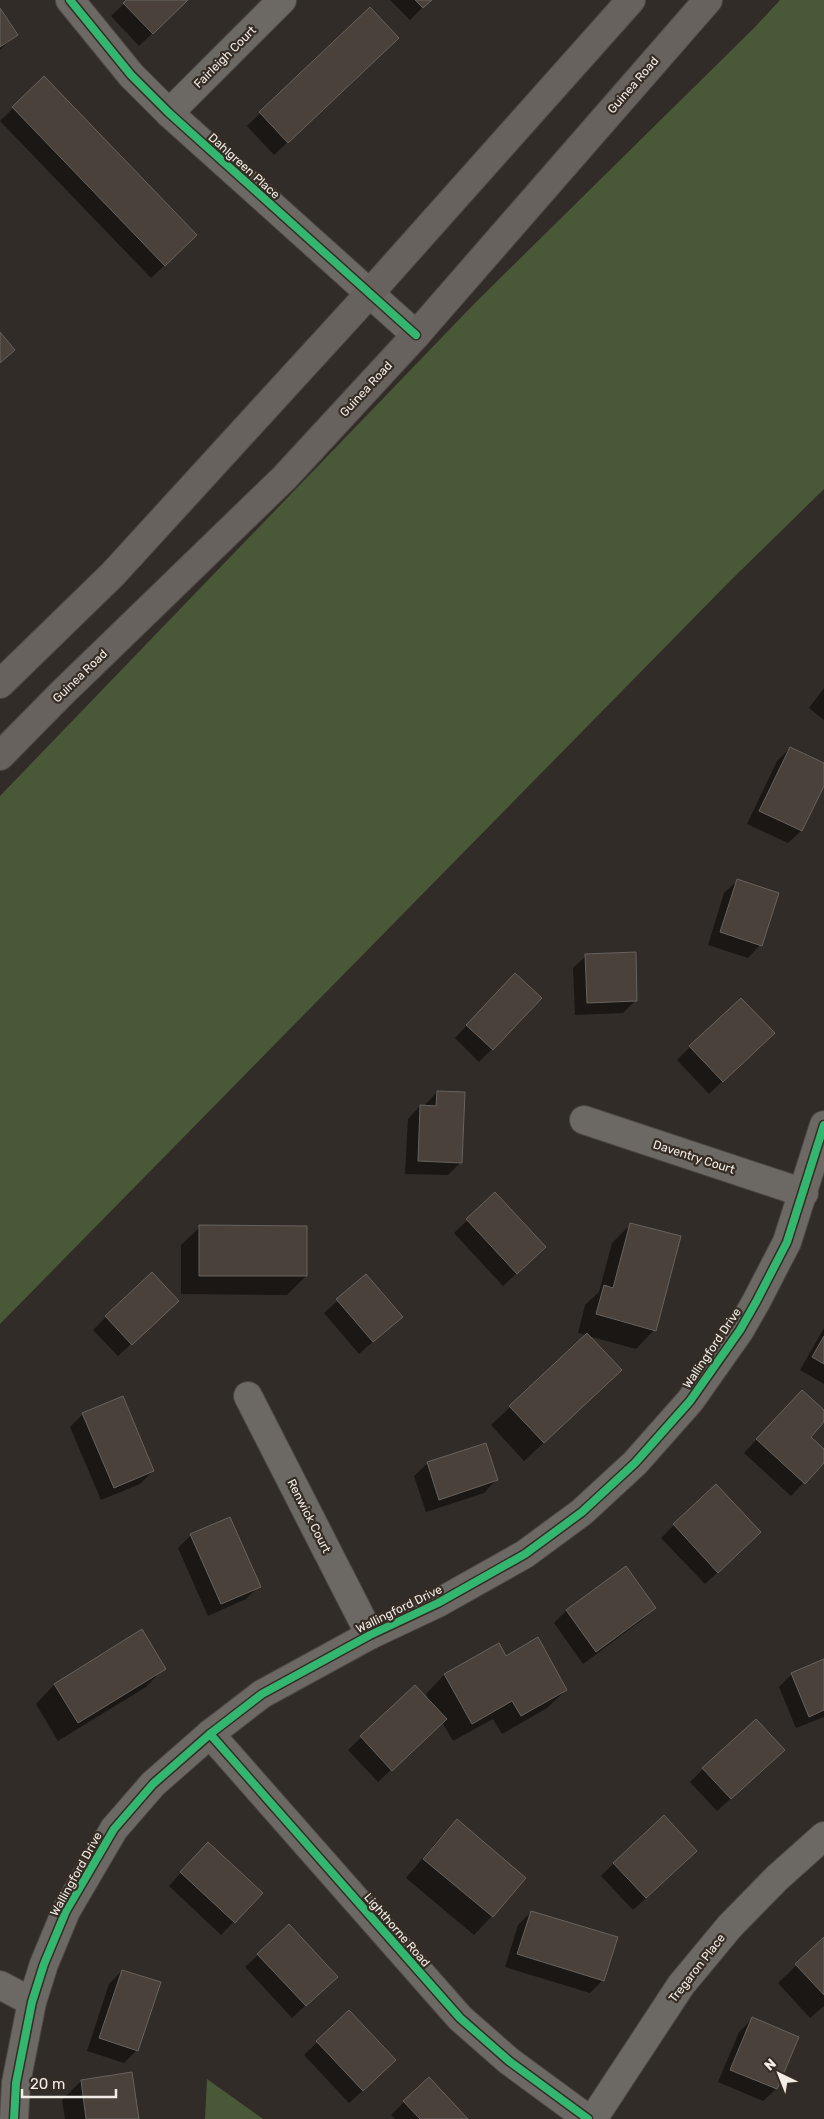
<svg xmlns="http://www.w3.org/2000/svg" width="824" height="2119" viewBox="0 0 824 2119" font-family="Rubik,sans-serif">
<style>
.forest{fill:#495937}
.shadow{fill:#0007}
.building{fill:#4a423a;stroke:#67625e}
.lines{fill:none;stroke-linecap:round;stroke-linejoin:round}
.minor-casing{stroke:#4d4845;stroke-width:30}
.major-casing{stroke:#4d4845;stroke-width:30}
.minor{stroke:#6c6864;stroke-width:28}
.major{stroke:#68625e;stroke-width:28}
.cycleway-casing{stroke:#352c24;stroke-width:11}
.cycleway{stroke:#33b770;stroke-width:8}
.labels{text-anchor:middle;stroke-width:4.5;stroke-linejoin:round;paint-order:stroke}
.street-label{font-size:12px;fill:#f3ede7;stroke:#352c24}
</style>
<rect width="100%" height="100%" fill="#312c28"/>
<!-- forest -->
<g class="forest">
<polygon points="780,0 824,0 824,489 733,578 0,1324 0,796 476,302 754,28"/>
<polygon points="207,2079 263,2119 205,2119"/>
</g>
<!-- shadow -->
<g class="shadow">
<polygon points="128,0 187,0 139,46 111,16"/>
<polygon points="390,0 430,0 410,20"/>
<polygon points="370,8 385,50 274,155 247,126"/>
<polygon points="0,10 16,35 0,50"/>
<polygon points="44,78 183,248 151,278 0,121"/>
<polygon points="824,688 824,720 809,708"/>
<polygon points="790,748 824,765 824,783 801,831 788,843 747,824 777,761"/>
<polygon points="737,881 760,945 748,958 708,945 724,893"/>
<polygon points="586,956 636,1000 623,1013 575,1015 573,968"/>
<polygon points="502,987 492,1049 479,1062 455,1038"/>
<polygon points="760,1046 709,1094 677,1060 690,1047"/>
<polygon points="437,1092 461,1162 448,1175 405,1174 408,1119 420,1106 424,1106"/>
<polygon points="495,1194 531,1260 503,1286 454,1233"/>
<polygon points="631,1224 654,1330 636,1349 588,1336 602,1389 524,1461 491,1425 586,1335 578,1333 585,1305 599,1292 612,1243"/>
<polygon points="200,1227 306,1276 287,1295 181,1294 181,1245"/>
<polygon points="366,1275 401,1317 359,1354 324,1313"/>
<polygon points="164,1314 118,1356 93,1330 106,1317"/>
<polygon points="824,1328 824,1384 800,1370"/>
<polygon points="789,1404 824,1412 824,1420 809,1437 824,1450 824,1461 791,1496 744,1453"/>
<polygon points="83,1414 153,1471 140,1484 101,1500 70,1427"/>
<polygon points="485,1444 496,1480 484,1493 426,1512 414,1476 427,1464"/>
<polygon points="674,1525 747,1545 705,1584 661,1538"/>
<polygon points="191,1535 259,1586 246,1599 208,1616 178,1548"/>
<polygon points="626,1568 655,1607 642,1620 583,1664 554,1623 566,1611"/>
<polygon points="142,1631 164,1668 146,1687 58,1741 36,1704 54,1685"/>
<polygon points="498,1645 505,1657 566,1690 547,1708 502,1734 493,1719 453,1741 442,1722 378,1782 348,1750 415,1686 428,1700 426,1694 444,1675"/>
<polygon points="824,1661 824,1717 796,1728 779,1687 792,1674"/>
<polygon points="770,1763 717,1811 690,1782 703,1769"/>
<polygon points="457,1821 492,1916 474,1935 406,1878 438,1840"/>
<polygon points="195,1857 261,1893 221,1935 169,1886"/>
<polygon points="614,1863 683,1864 633,1910 601,1876"/>
<polygon points="531,1912 603,1980 590,1993 505,1967 518,1925"/>
<polygon points="824,1939 824,2006 810,2018 778,1983"/>
<polygon points="258,1955 323,1989 292,2018 245,1967"/>
<polygon points="122,1971 137,2050 124,2063 87,2051 109,1984"/>
<polygon points="349,2012 382,2073 349,2103 304,2055"/>
<polygon points="752,2019 776,2089 763,2101 718,2082 739,2032"/>
<polygon points="130,2074 137,2119 65,2119 62,2100 81,2081"/>
<polygon points="404,2102 466,2119 395,2119 391,2115"/>
</g>
<!-- building -->
<g class="building">
<polygon points="126,0 188,0 153,34 123,3"/>
<polygon points="415,0 432,0 423,8"/>
<polygon points="370,7 399,38 288,143 259,112"/>
<polygon points="0,8 18,35 0,47"/>
<polygon points="44,76 197,235 165,266 12,107"/>
<polygon points="0,332 15,350 0,363"/>
<polygon points="790,747 824,763 824,786 802,831 759,811"/>
<polygon points="737,879 779,893 762,946 720,932"/>
<polygon points="636,952 637,1001 587,1003 585,954"/>
<polygon points="515,973 542,998 493,1050 466,1025"/>
<polygon points="741,998 775,1033 723,1082 689,1046"/>
<polygon points="437,1091 465,1092 462,1163 418,1161 420,1105 436,1106"/>
<polygon points="495,1192 546,1247 517,1274 466,1219"/>
<polygon points="630,1223 681,1236 656,1331 596,1314 604,1285 613,1288"/>
<polygon points="199,1225 307,1226 307,1276 199,1276"/>
<polygon points="152,1272 179,1301 132,1345 105,1316"/>
<polygon points="366,1274 403,1317 373,1342 336,1299"/>
<polygon points="587,1333 622,1370 544,1443 509,1406"/>
<polygon points="824,1336 824,1364 812,1357"/>
<polygon points="802,1390 824,1410 824,1422 811,1437 824,1449 824,1463 805,1484 756,1439"/>
<polygon points="123,1396 154,1471 114,1488 82,1413"/>
<polygon points="486,1443 498,1480 439,1500 427,1462"/>
<polygon points="716,1484 761,1532 718,1573 673,1524"/>
<polygon points="230,1517 261,1587 221,1604 190,1534"/>
<polygon points="626,1566 656,1608 596,1652 566,1610"/>
<polygon points="142,1629 166,1669 78,1723 54,1684"/>
<polygon points="538,1637 567,1690 521,1716 512,1701 472,1724 444,1674 499,1643 506,1656"/>
<polygon points="824,1659 824,1710 809,1717 791,1673"/>
<polygon points="415,1685 447,1719 392,1771 360,1736"/>
<polygon points="756,1719 785,1750 731,1799 702,1768"/>
<polygon points="664,1815 697,1851 646,1898 613,1863"/>
<polygon points="457,1819 526,1878 493,1917 423,1859"/>
<polygon points="208,1842 263,1893 235,1923 180,1872"/>
<polygon points="531,1911 618,1937 604,1981 517,1954"/>
<polygon points="289,1924 338,1977 306,2006 257,1954"/>
<polygon points="824,1937 824,1995 795,1964"/>
<polygon points="122,1970 161,1982 138,2051 99,2038"/>
<polygon points="349,2010 396,2060 363,2091 316,2041"/>
<polygon points="752,2017 799,2037 777,2089 730,2070"/>
<polygon points="132,2072 139,2119 86,2119 81,2080"/>
<polygon points="429,2077 468,2119 420,2119 403,2101"/>
</g>
<g class="lines">
<!-- minor casing -->
<g class="minor-casing">
<g id="minor">
<polyline points="70,0 131,75 169,113 416,335"/>
<polyline points="169,113 282,0"/>
<polyline points="584,1120 804,1193"/>
<polyline points="248,1396 370,1635"/>
<polyline points="210,1734 460,2018 509,2061 588,2119"/>
<polyline points="0,1985 32,2002"/>
<polyline points="14,2119 16,2083 32,2002 44,1964 66,1911 114,1829 153,1784 210,1734 262,1694 370,1635 438,1603 525,1554 582,1512 635,1463 690,1401 740,1330 756,1302 787,1242 824,1125"/>
<polyline points="593,2119 681,1985 730,1926 777,1878 824,1836"/>
</g>
</g>
<!-- major casing -->
<g class="major-casing">
<g id="major">
<polyline points="0,684 113,574 369,294 631,0"/>
<polyline points="0,756 61,694 285,477 416,335 708,0"/>
</g>
</g>
<!-- minor -->
<use href="#minor" class="minor"/>
<!-- major -->
<use href="#major" class="major"/>
<!-- cycleway casing -->
<g class="cycleway-casing">
<g id="cycleway">
<polyline points="70,0 131,75 169,113 416,335"/>
<polyline points="210,1734 460,2018 509,2061 588,2119"/>
<polyline points="14,2119 16,2083 32,2002 44,1964 66,1911 114,1829 153,1784 210,1734 262,1694 370,1635 438,1603 525,1554 582,1512 635,1463 690,1401 740,1330 756,1302 787,1242 824,1125"/>
</g>
</g>
<!-- cycleway -->
<use href="#cycleway" class="cycleway"/>
</g>
<g class="labels">
<!-- street labels -->
<g class="street-label">
<text transform="translate(225 57) rotate(-45)" y="4">Fairleigh Court</text>
<text transform="translate(633 85) rotate(-49)" y="4">Guinea Road</text>
<text transform="translate(244 166) rotate(42)" y="4">Dahlgreen Place</text>
<text transform="translate(366 389) rotate(-47)" y="4">Guinea Road</text>
<text transform="translate(80 676) rotate(-44)" y="4">Guinea Road</text>
<text transform="translate(694 1157) rotate(18)" y="4">Daventry Court</text>
<text transform="translate(712 1348) rotate(-56)" y="4">Wallingford Drive</text>
<text transform="translate(309 1516) rotate(63)" y="4">Renwick Court</text>
<text transform="translate(399 1609) rotate(-26)" y="4">Wallingford Drive</text>
<text transform="translate(76 1874) rotate(-61)" y="4">Wallingford Drive</text>
<text transform="translate(397 1930) rotate(49)" y="4">Lighthorne Road</text>
<text transform="translate(697 1968) rotate(-52)" y="4">Tregaron Place</text>
</g>
</g>
<!-- north arrow -->
<g transform="translate(779 2074) rotate(317)" stroke="#352c24" stroke-width="4" paint-order="stroke">
<path d="M0-4L9 19L0 12L-9 19Z" fill="#f3ede7"/>
<text y="-8" font-size="14" font-weight="bold" text-anchor="middle" fill="#f3ede7">N</text>
</g>
<!-- scale -->
<path d="M22 2089v8h94v-8" fill="none" stroke="#f3ede7" stroke-width="2.5"/>
<text x="30" y="2089" font-size="15" fill="#f3ede7" stroke="#352c24" stroke-width="4" paint-order="stroke">20 m</text>
</svg>
